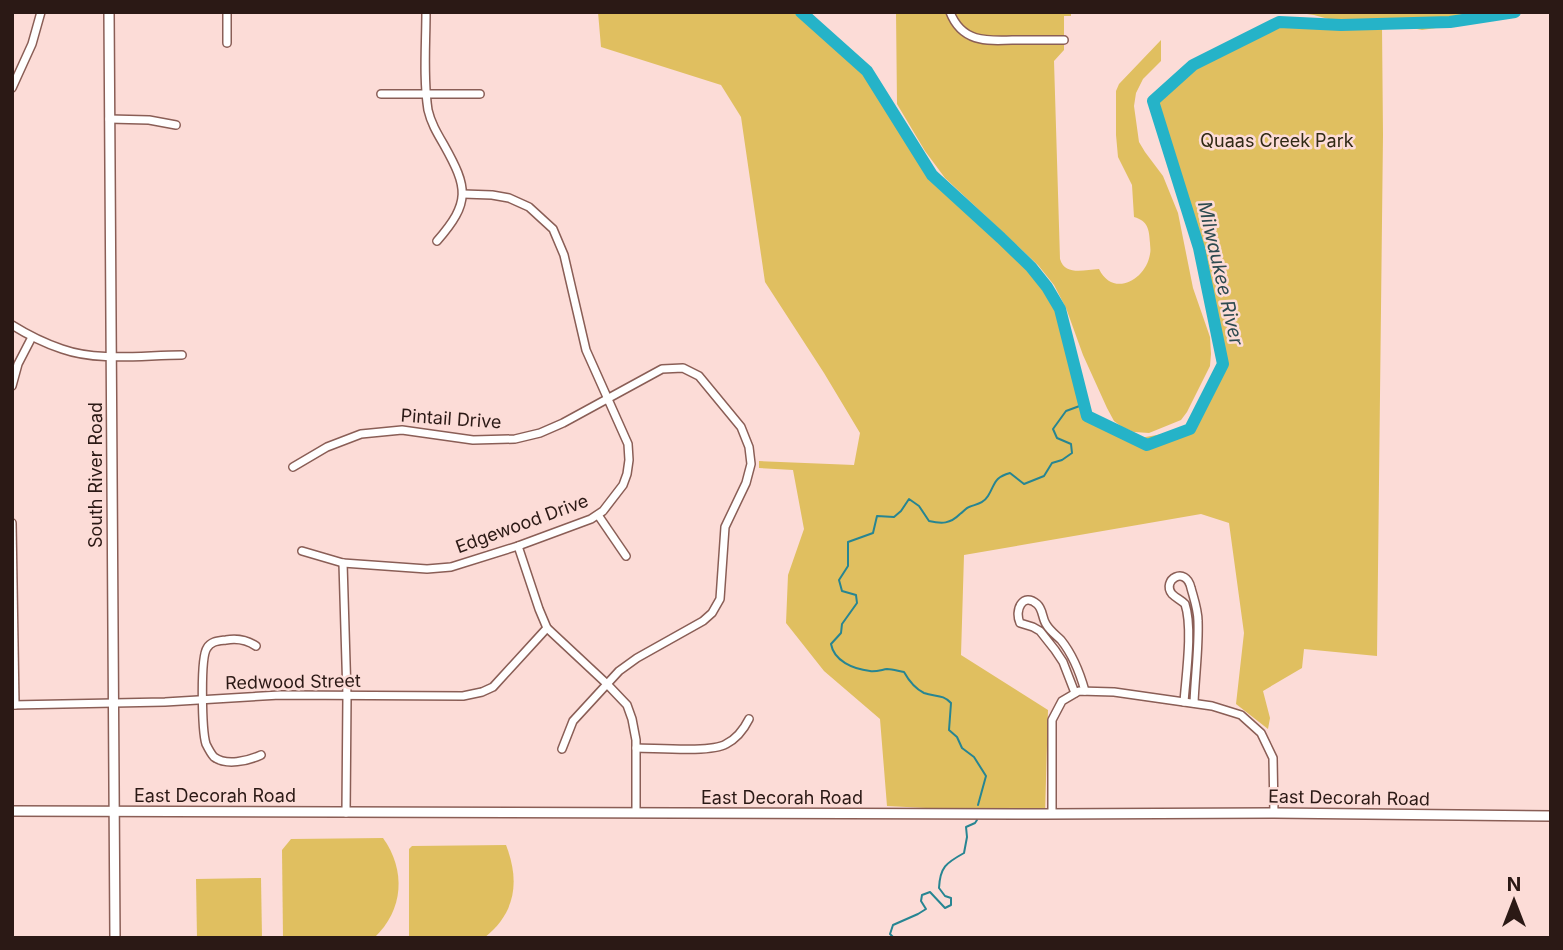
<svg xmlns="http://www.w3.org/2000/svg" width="1563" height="950" viewBox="0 0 1563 950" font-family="Inter,sans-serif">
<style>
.green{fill:#e0bf60}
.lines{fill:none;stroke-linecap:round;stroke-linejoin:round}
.stream{stroke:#278592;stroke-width:2}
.river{stroke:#25b3c8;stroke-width:12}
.minor-casing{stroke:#8a5e56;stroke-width:10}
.tertiary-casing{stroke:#8a5e56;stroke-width:12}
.minor{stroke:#fff;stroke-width:7}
.tertiary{stroke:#fff;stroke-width:9}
.labels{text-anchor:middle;stroke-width:5;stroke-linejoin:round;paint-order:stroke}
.park-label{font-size:18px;fill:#302914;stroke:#fcdcd7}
.street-label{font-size:18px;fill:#2b1915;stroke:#fcdcd7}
.water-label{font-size:19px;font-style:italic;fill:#2d4a4f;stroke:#fcdcd7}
</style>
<rect width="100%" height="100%" fill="#fcdcd7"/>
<!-- green -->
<g class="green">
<polygon points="598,12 810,12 867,71 932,175 1001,238 1031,267 1047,287 1060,309 1088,416 1140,438 1190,429 1223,364 1199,248 1153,101 1193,65 1279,22 1343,23 1314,15 1293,12 1481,12 1443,27 1422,30 1407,27 1382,27 1383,135 1377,656 1304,649 1302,668 1263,691 1270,718 1268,729 1236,704 1244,633 1229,523 1201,514 964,555 961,655 1048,710 1045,814 887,806 880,719 824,671 786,623 788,575 804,529 793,470 759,468 759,461 854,465 860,433 824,373 765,282 741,117 721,85 601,47"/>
<path d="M896 12H1071V16H1064V50L1054 61 1060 259C1065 276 1084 270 1099 269 1113 298 1146 280 1150 254 1151 250 1150 246 1150 243 1149 229 1148 221 1134 217L1132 185 1118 157 1116 135V91L1119 84 1161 40V61L1143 79 1136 93 1134 106 1139 142 1145 152 1163 176 1178 213 1193 288 1210 337 1211 354 1210 366 1187 412 1181 420 1149 433 1134 432 1122 427 1114 421 1107 408 1083 355 1066 308 1054 285 1038 265 945 178 925 151 897 104Z"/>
<path d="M383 838C406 870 404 910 374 938H283L282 850 291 839Z"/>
<path d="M506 845C520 881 516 913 484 938H409V849L412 846Z"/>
<polygon points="261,878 262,938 197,938 196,879"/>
</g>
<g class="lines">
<!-- stream -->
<g class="stream">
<path d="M978 805 986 776 974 757 962 748 957 737 949 730 951 703C943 694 935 697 924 693 914 688 909 681 904 672 898 671 893 669 887 669 881 670 875 672 870 671 853 669 834 661 831 644L841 633 842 624 857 603 856 595 842 591 839 580 848 566V542L873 533 877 516 894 517 901 511 909 499 919 506 929 521C942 524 950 524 960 514 963 512 966 508 969 507 976 504 983 504 988 496 996 483 993 478 1010 473L1024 484 1044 476 1052 463 1062 460 1072 453 1071 444 1057 438 1053 429 1066 411 1085 404"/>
<path d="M894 938 890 934 893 925 918 914 926 909 921 901 922 895 930 892 945 908 951 905V898L945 896 939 888C940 867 946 863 964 853L967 837 966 827 975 823 977 820"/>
</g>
<!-- river -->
<polyline class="river" points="801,12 867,71 932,175 1001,238 1031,267 1047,287 1060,309 1087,416 1147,445 1190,429 1223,364 1199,248 1153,101 1193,65 1279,22 1341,25 1450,22 1515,12"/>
<!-- minor casing -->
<g class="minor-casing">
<g id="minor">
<polyline points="227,12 227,43"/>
<path d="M426 12C426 44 423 78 428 110 431 123 437 133 444 145 468 188 471 202 437 241"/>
<path d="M950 12C962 43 987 41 1015 40 1031 40 1048 40 1064 40"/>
<polyline points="12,88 32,44 41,12"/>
<polyline points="381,94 480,94"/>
<polyline points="109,119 149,120 176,125"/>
<path d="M12 325C28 335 44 343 62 349 99 362 143 355 182 355"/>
<polyline points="12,386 18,364 32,337"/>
<polyline points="293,467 327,447 361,434 402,430 473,440 515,439 540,433 563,423 662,369 683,368 699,376 741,427 749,447 751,464 746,483 725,527 720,599 712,613 703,621 637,658 619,671 573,721 562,749"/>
<polyline points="598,515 626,556"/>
<polyline points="12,523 15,705"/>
<polyline points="518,546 539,609 547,628 607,684 627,705 632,719 636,740 636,813"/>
<polyline points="302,551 343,563 427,569 451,567 518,546 591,519 603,511 623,485 627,474 629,460 628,444 586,350 564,255 553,229 529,207 509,198 492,195 463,194"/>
<polyline points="343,563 347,696 346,813"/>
<path d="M256 646C247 640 237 638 226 640 218 641 211 641 207 648 200 658 202 731 206 744 208 748 211 754 214 757 226 766 248 761 261 755"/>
<path d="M1075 693 1063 662 1055 650 1040 631 1033 627 1020 623C1014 610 1023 592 1037 604 1043 609 1042 618 1046 624 1050 631 1056 635 1061 640 1073 655 1080 673 1085 691"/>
<path d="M1184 702C1186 675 1193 628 1185 604 1181 600 1176 598 1172 594 1161 580 1186 565 1191 588 1194 599 1198 610 1198 621 1199 648 1195 676 1194 703"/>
<polyline points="12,705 165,702 280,695 463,696 482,692 493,687 547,628"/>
<path d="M636 748C656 748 711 753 726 744 736 739 744 729 749 719"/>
<polyline points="1052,814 1052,720 1062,701 1079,691 1114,692 1212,706 1241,715 1261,733 1273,758 1274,813"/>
</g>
</g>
<!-- tertiary casing -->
<g class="tertiary-casing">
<g id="tertiary">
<polyline points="109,12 115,938"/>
<polyline points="12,811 1045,814 1274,813 1551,816"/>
</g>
</g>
<!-- minor -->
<use href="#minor" class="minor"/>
<!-- tertiary -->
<use href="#tertiary" class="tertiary"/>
</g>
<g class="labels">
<!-- park labels -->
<g class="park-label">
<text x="1277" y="147">Quaas Creek Park</text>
</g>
<!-- street labels -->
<g class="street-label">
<text transform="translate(451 419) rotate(4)" y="6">Pintail Drive</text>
<text transform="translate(96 475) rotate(-90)" y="6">South River Road</text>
<text transform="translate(522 524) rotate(-20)" y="6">Edgewood Drive</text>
<text transform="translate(293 682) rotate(-1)" y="6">Redwood Street</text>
<text x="215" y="802">East Decorah Road</text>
<text x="782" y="804">East Decorah Road</text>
<text transform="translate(1349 798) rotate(1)" y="6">East Decorah Road</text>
</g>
<!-- water labels -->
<g class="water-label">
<text transform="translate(1221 273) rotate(77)" y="7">Milwaukee River</text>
</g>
</g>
<!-- border -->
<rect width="1563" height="950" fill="none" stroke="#2b1915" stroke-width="28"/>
<!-- north arrow -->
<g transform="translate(1514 901)" stroke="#fcdcd7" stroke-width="5" paint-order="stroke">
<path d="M0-5L12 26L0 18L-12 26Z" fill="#2b1915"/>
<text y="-10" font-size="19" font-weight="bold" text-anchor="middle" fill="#2b1915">N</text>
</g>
</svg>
